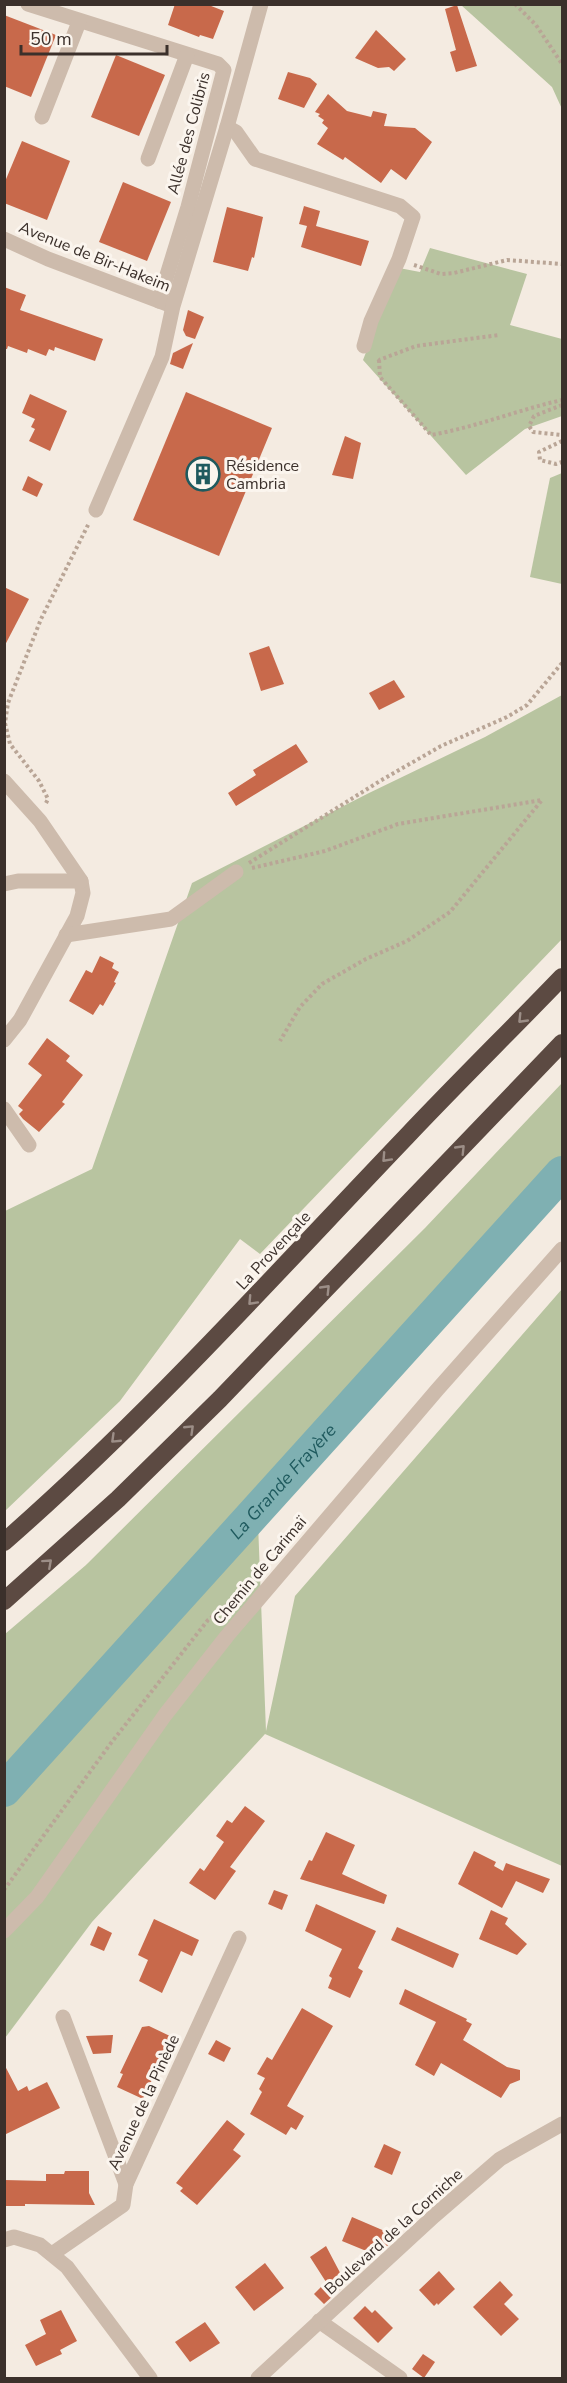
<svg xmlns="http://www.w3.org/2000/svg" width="567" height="2383" viewBox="0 0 567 2383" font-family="'Nunito Sans',sans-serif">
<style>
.green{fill:#b8c4a0}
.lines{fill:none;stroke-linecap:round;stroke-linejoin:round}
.river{stroke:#7fb0b2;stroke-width:34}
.building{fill:#c8694b}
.path{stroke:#b9a596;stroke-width:4;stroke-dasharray:3 3;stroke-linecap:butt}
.minor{stroke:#cdbbac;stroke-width:15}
.highway{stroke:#5c4a42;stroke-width:18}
.oneway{stroke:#9c8e87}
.labels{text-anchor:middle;stroke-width:6;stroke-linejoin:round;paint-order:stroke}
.street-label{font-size:16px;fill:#3b302b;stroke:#fbf5ee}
.poi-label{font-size:16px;fill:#3b302b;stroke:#fbf5ee;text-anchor:start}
.water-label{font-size:18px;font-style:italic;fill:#1f5a5e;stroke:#fbf5ee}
</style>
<rect width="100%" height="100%" fill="#f4ebe1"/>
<!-- green -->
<g class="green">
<polygon points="461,5 562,5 562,109 552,87"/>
<polygon points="430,248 527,274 510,325 562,339 562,416 525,429 466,475 363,360 399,268 420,272"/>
<polygon points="562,473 562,584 530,577 550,478"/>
<polygon points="562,695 562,939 260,1254 240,1239 120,1401 5,1511 5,1211 92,1169 192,883 369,793 485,737"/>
<polygon points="562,1083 562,1156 257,1497 266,1731 295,1596 562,1289 562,1866 265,1734 92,1922 5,2038 5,1634 86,1565 425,1228"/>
</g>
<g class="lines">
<!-- river -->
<path class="river" id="s1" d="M4 1790 562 1173"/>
</g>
<!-- building -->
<g class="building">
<polygon points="175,4 206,4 224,11 213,39 200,35 199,37 168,25"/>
<polygon points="457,5 477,66 456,72 450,52 456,50 445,9"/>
<polygon points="4,15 56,35 31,97 4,86"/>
<polygon points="376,30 406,59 394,71 389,67 378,68 355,58"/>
<polygon points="116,55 165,75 139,136 91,117"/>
<polygon points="288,72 310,78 317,84 304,108 278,99"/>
<polygon points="328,94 347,111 371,117 373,111 387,114 384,126 415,128 432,142 406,180 391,169 381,183 345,157 343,160 317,144 328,128 322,123 324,120 318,116 320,114 315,112"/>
<polygon points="22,141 70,161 47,220 4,203 4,184"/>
<polygon points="123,182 171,202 147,261 99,242"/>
<polygon points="304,206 320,211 316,226 369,241 361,266 301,247 307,226 299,224"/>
<polygon points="227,207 263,217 254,258 252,257 248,271 213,262"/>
<polygon points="4,287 26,295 20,310 103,339 95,361 55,347 54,351 49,349 46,356 28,349 27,353 8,346 7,349 4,349"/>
<polygon points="188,310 204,317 195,339 186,336 183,330"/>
<polygon points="193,343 183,369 170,364 173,353"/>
<polygon points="186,392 272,428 219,556 133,520"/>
<polygon points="30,394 67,411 50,451 29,441 35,429 31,427 35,419 22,413"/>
<polygon points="345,436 361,443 353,479 332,475"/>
<polygon points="28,476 43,484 37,497 22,490"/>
<polygon points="4,587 29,599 4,647"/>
<polygon points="269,646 284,684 261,691 249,653"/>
<polygon points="394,680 405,697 379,710 369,693"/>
<polygon points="296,744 308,762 236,806 228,793 256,775 253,770"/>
<polygon points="100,956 114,963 112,968 119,972 114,982 116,983 103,1006 100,1004 93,1015 69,1001 86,970 92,973"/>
<polygon points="47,1038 70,1056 66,1061 83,1075 62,1102 65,1104 39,1132 23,1119 19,1114 23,1110 18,1106 42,1075 28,1064"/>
<polygon points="245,1806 265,1821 230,1867 236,1871 215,1900 189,1883 200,1868 204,1871 224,1842 216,1836 227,1820 232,1823"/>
<polygon points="326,1832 355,1845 342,1874 387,1895 384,1904 300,1879 309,1860 312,1861"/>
<polygon points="474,1851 496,1862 494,1866 503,1871 506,1863 550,1879 543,1893 516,1881 502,1908 458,1884"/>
<polygon points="274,1890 288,1895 282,1910 268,1904"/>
<polygon points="316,1904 376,1931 358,1968 363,1971 350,1998 328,1988 332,1978 329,1976 342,1949 305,1931"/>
<polygon points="491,1910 508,1918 505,1924 527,1944 517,1955 479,1939"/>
<polygon points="154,1919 199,1940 192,1956 181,1951 162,1993 139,1981 148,1960 138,1955"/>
<polygon points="98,1926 112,1933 104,1951 90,1945"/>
<polygon points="397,1927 459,1954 453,1968 391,1940"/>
<polygon points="405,1989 467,2019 466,2021 472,2024 463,2040 507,2067 520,2070 520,2080 510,2084 501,2098 441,2063 434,2076 415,2065 436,2022 399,2004"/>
<polygon points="302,2008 333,2026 287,2106 304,2116 296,2130 291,2127 286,2135 250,2114 262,2092 259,2089 265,2078 257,2074 267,2057 272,2060"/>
<polygon points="149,2026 172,2037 143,2099 117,2087 123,2074 120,2073 142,2027"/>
<polygon points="113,2035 111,2053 93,2054 86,2036"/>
<polygon points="216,2040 231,2048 224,2062 208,2054"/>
<polygon points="4,2064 18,2091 27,2086 29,2091 47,2082 60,2108 4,2135"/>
<polygon points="227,2120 245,2134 233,2150 241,2156 197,2205 180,2191 183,2188 176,2183"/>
<polygon points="384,2144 401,2152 392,2175 374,2167"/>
<polygon points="65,2171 89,2171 89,2193 95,2205 25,2204 25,2206 4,2206 4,2180 46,2181 46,2174 64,2174"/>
<polygon points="352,2217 394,2235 391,2242 385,2248 381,2246 376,2255 342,2241"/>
<polygon points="326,2246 346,2284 324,2304 314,2294 326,2282 310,2257"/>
<polygon points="265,2263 284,2288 254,2311 235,2287"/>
<polygon points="439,2271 455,2289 438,2305 437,2303 434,2306 419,2290"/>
<polygon points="500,2281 513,2295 504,2304 519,2319 501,2336 473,2307"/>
<polygon points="365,2306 372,2313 375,2310 393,2328 378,2343 353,2318"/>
<polygon points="61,2310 77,2341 60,2350 62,2354 36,2366 25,2345 46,2334 40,2320"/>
<polygon points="205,2322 220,2343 190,2362 175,2342"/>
<polygon points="423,2354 435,2362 424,2378 412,2369"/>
</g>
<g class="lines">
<!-- path -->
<g class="path">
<polyline points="515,4 536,25 562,64"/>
<polyline points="414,265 441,274 454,273 507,260 562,264"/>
<polyline points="378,359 379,360 416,346 499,335"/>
<path d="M379 360 380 377 431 435C476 427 518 410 562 400"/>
<polyline points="562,405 534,416 529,426 533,432 562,435"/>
<polyline points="562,441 539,452 540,460 556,464 562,462"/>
<polyline points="46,803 48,799 39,781 10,744 5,723 8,703 41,619 89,523"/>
<polyline points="249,863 380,781 441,746 507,717 527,705 562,663"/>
<polyline points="252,868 325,851 398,824 542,800 450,912 407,941 366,959 322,984 300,1007 280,1041"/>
<polyline points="4,1890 111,1743 208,1620 235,1599"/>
</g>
<!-- minor -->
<g class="minor">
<polyline points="28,4 218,64 224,70 188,207 159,301"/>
<polyline points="42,117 79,22"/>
<polyline points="227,127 236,132 255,159 400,206 413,217 399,259 371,321 364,346"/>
<polyline points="148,159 187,55"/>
<polyline points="4,239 48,259 167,304"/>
<polyline points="96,510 162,357 173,306 227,127 261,4"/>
<polyline points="4,781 40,821 81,881 83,893 77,916 20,1020 4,1040"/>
<polyline points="4,884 18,881 81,881"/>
<polyline points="66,935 171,919 236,872"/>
<polyline points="4,1109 29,1145"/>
<polyline points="4,1931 37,1897 165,1715 227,1636 437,1390 562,1249"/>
<polyline points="63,2017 126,2184"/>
<polyline points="4,2240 14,2237 40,2245 67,2267 150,2378"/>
<polyline points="52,2254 123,2205 126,2184 239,1938"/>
<polyline points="319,2321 400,2378"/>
<polyline points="258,2378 434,2216 500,2159 562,2124"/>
</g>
<!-- highway -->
<g class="highway">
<path d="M4 1542C148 1416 275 1274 407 1136 458 1082 511 1030 562 977"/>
<polyline points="4,1601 118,1499 220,1399 562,1043"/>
</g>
</g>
<!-- one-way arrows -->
<defs><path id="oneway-chevron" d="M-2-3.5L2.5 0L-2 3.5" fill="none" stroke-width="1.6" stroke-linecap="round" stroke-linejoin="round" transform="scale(1.5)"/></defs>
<g class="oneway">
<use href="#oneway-chevron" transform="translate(522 1019) rotate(134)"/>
<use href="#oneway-chevron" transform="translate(461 1149) rotate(-46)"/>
<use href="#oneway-chevron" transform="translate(386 1158) rotate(133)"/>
<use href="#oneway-chevron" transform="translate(326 1289) rotate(-46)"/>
<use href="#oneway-chevron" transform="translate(252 1301) rotate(133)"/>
<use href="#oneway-chevron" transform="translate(190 1429) rotate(-44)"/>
<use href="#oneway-chevron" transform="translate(115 1439) rotate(136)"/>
<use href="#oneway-chevron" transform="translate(48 1563) rotate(-42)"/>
</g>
<!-- icons -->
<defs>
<g id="building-ring" transform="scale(1.725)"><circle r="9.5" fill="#fbf5ee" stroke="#1f5a5e" stroke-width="1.5"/><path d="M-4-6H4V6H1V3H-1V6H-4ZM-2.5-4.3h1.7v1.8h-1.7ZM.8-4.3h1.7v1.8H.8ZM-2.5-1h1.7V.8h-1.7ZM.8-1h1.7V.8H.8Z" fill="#1f5a5e"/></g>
</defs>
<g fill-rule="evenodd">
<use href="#building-ring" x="203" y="474"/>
</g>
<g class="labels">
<!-- street labels -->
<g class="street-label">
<text transform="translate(188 133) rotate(-75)" y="6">Allée des Colibris</text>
<text transform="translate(95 256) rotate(22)" y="6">Avenue de Bir-Hakeim</text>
<text transform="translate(273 1250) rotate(-47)" y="6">La Provençale</text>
<text transform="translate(259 1570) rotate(-50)" y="6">Chemin de Carimaï</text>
<text transform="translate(143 2102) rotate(-65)" y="6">Avenue de la Pinède</text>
<text transform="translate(393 2231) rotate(-42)" y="6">Boulevard de la Corniche</text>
</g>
<!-- poi labels -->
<g class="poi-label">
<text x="226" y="471">Résidence<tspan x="226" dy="18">Cambria</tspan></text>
</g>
<!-- water labels -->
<g class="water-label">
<text dy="6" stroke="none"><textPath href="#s1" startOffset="416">La Grande Frayère</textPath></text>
</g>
</g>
<!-- border -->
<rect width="567" height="2383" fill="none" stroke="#3b302b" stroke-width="12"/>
<!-- scale -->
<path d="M21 45v9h146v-9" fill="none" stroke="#3b302b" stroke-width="3"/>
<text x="30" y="45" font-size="18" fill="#3b302b" stroke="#fbf5ee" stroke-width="4.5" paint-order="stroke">50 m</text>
</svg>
